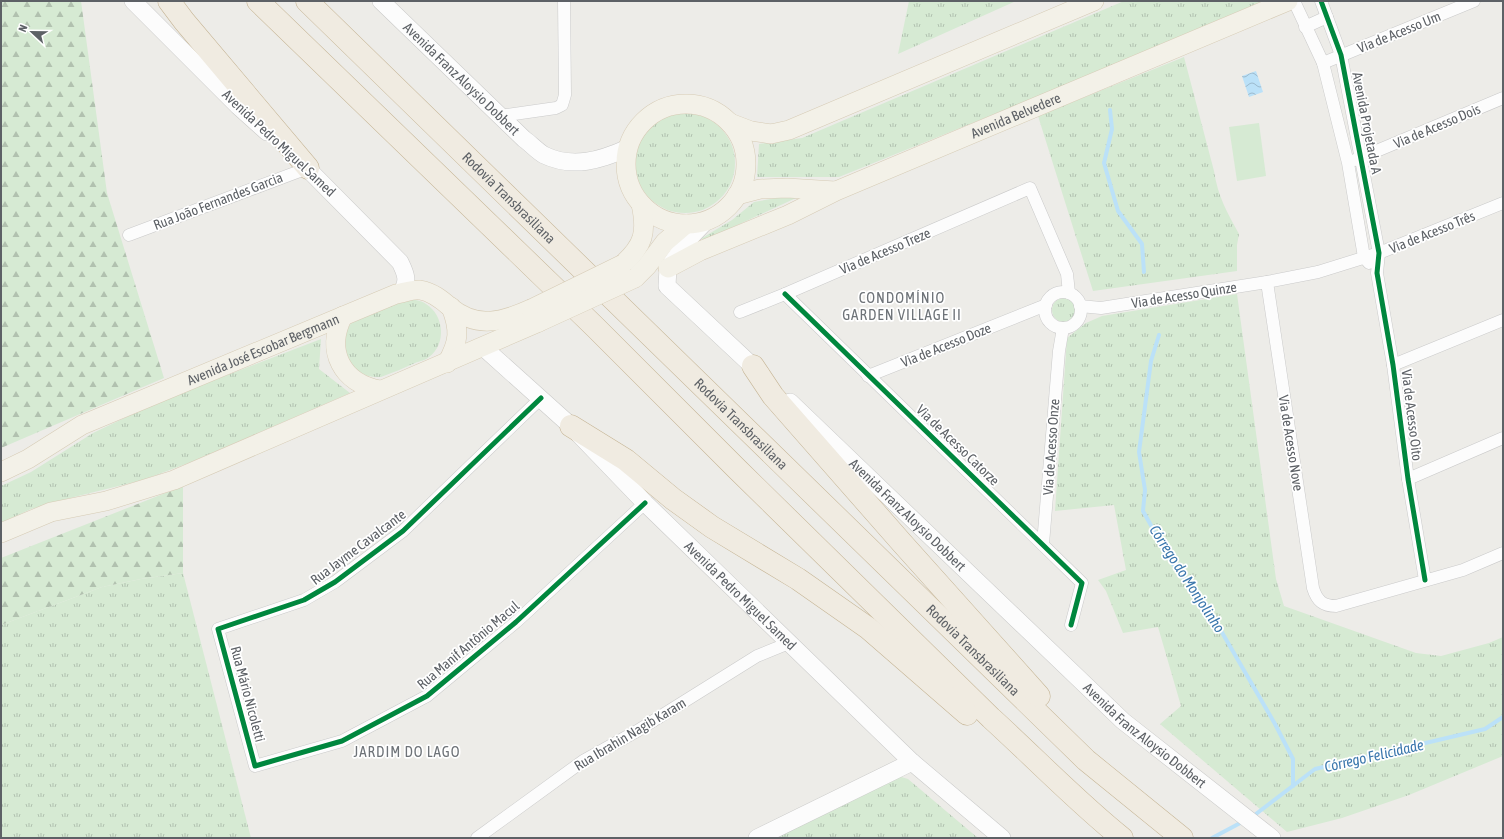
<svg xmlns="http://www.w3.org/2000/svg" width="1504" height="839" viewBox="0 0 1504 839" font-family="'Asap Condensed',sans-serif">
<style>
.grass{fill:url(#grass-tufts)}
.forest{fill:url(#forest-firs)}
.park{fill:#d6ead3}
.water{fill:url(#water-waves)}
.lines{fill:none;stroke-linecap:round;stroke-linejoin:round}
.stream{stroke:#bbe1f8;stroke-width:4}
.street-casing{stroke:#cacaca;stroke-width:13}
.secondary-casing{stroke:#c9c9c8;stroke-width:18}
.primary-casing{stroke:#d6cbb5;stroke-width:20}
.highway-casing{stroke:#c5b494;stroke-width:23}
.street{stroke:#fcfcfc;stroke-width:12}
.secondary{stroke:#fcfcfc;stroke-width:17}
.primary{stroke:#f3f1e8;stroke-width:19}
.highway{stroke:#f0ebe1;stroke-width:22}
.primary-bridge-casing{stroke:#d6cbb5;stroke-width:20;stroke-linecap:butt}
.primary-bridge{stroke:#f3f1e8;stroke-width:19}
.cycleway-casing{stroke:#fff;stroke-width:8}
.cycleway{stroke:#00873e;stroke-width:5}
.labels{text-anchor:middle;stroke-width:3.5;stroke-linejoin:round;paint-order:stroke}
.street-label{font-size:14px;fill:#5d6166;stroke:#fff}
.neighbourhood-label{font-size:15px;letter-spacing:1px;fill:#6e7378;stroke:#fff}
.water-label{font-size:15px;font-style:italic;fill:#3c78ad;stroke:#fff}
</style>
<defs>
<pattern id="grass-tufts" width="24" height="20" patternUnits="userSpaceOnUse"><rect width="24" height="20" fill="#d6ead3"/><path d="M3 7l-1-3M5 7V3M7 7l1-3M15 17l-1-3M17 17v-4M19 17l1-3" fill="none" stroke="#b1c1af"/></pattern>
<pattern id="forest-firs" width="22" height="20" patternUnits="userSpaceOnUse"><rect width="22" height="20" fill="#d6ead3"/><path d="M5 1l3.5 6h-7zM16 11l3.5 6h-7z" fill="#b1c1af"/></pattern>
<pattern id="water-waves" width="16" height="10" patternUnits="userSpaceOnUse"><rect width="16" height="10" fill="#bbe1f8"/><path d="M0 5q4-4 8 0t8 0" fill="none" stroke="#9bbacd"/></pattern>
</defs>
<rect width="100%" height="100%" fill="#edece8"/>
<!-- grass -->
<g class="grass">
<polygon points="909,1 1016,1 898,54"/>
<polygon points="1124,1 1263,1 1044,94 839,177 757,177 759,144 802,138"/>
<path d="M1184 57 1214 171C1218 197 1227 212 1239 234L1237 245V271L1093 291 1038 116Z"/>
<circle cx="685" cy="163" r="50"/>
<polygon points="782,197 796,198 703,241 702,238 732,220 754,202"/>
<polygon points="1237,294 1276,579 1284,606 1416,653 1441,656 1489,643 1503,637 1503,756 1409,795 1342,818 1287,832 1160,724 1181,706 1158,627 1123,633 1106,591 1098,580 1126,570 1114,505 1055,511 1067,338 1086,323 1102,316"/>
<circle cx="1064" cy="310" r="12"/>
<path d="M408 299C415 300 421 300 426 304 444 315 447 344 429 357 426 360 420 361 415 363 404 368 392 373 381 377 349 379 333 347 352 322Z"/>
<polygon points="321,339 319,369 350,393 191,462 143,480 74,497 31,509 1,523 1,486 31,472 93,433 160,401"/>
<polygon points="183,573 251,838 1,838 1,625 102,587 141,579"/>
<polygon points="898,776 908,779 978,838 768,838"/>
</g>
<!-- forest -->
<g class="forest">
<polygon points="1,1 81,1 107,193 164,378 1,448"/>
<polygon points="183,486 183,573 141,579 102,587 1,625 1,558"/>
</g>
<!-- park -->
<polygon class="park" points="1259,123 1266,176 1237,181 1229,127"/>
<!-- water -->
<polygon class="water" points="1256,71 1263,92 1249,97 1242,76"/>
<g class="lines">
<!-- stream -->
<g class="stream">
<polyline points="1110,110 1112,129 1104,163 1118,211 1142,244 1144,272"/>
<polyline points="1159,335 1151,361 1139,452 1145,490 1143,511 1172,563 1209,610 1275,724 1293,759 1293,786"/>
<polyline points="1252,817 1315,769 1485,729 1503,717"/>
<polyline points="1212,838 1244,821"/>
</g>
<!-- street casing -->
<g class="street-casing">
<g id="street">
<polyline points="1294,1 1323,63 1348,163 1364,257 1369,263"/>
<polyline points="1321,1 1341,55 1379,253 1377,273 1393,365 1408,479 1425,580"/>
<polyline points="1305,27 1327,17"/>
<polyline points="1323,63 1474,1"/>
<polyline points="500,116 556,108 562,105 565,95 564,1"/>
<polyline points="1355,160 1503,98"/>
<polyline points="129,235 308,168"/>
<path d="M1267 282 1313 588C1317 601 1323 606 1336 606L1463 570 1503 553"/>
<circle cx="1063" cy="310" r="18"/>
<polyline points="785,294 1082,583 1071,625"/>
<polyline points="1080,306 1101,308 1267,282 1318,272 1379,253 1503,203"/>
<polyline points="740,312 785,294 1030,188 1067,274 1069,293"/>
<polyline points="1393,365 1503,320"/>
<polyline points="868,376 1046,305"/>
<polyline points="541,398 403,531 335,582 304,600 218,629 255,766 342,741 427,696 516,622 645,503"/>
<polyline points="1408,479 1503,438"/>
<polyline points="1043,544 1059,351 1063,328"/>
<polyline points="477,838 583,761 637,731 757,656 789,643"/>
</g>
</g>
<!-- secondary casing -->
<g class="secondary-casing">
<g id="secondary">
<polyline points="133,1 238,106 267,132"/>
<path id="s1" d="M381 1 524 139C531 144 537 151 544 155 573 169 601 160 628 148"/>
<path d="M299 160 400 262C406 274 409 281 401 293"/>
<polyline points="706,221 686,242 668,268 667,286 761,374"/>
<path id="s2" d="M483 347 571 426 645 503 912 762 1002 838"/>
<path id="s3" d="M790 402 1123 721 1272 838"/>
<polyline points="757,838 912,762"/>
</g>
</g>
<!-- primary casing -->
<g class="primary-casing">
<g id="primary">
<circle cx="686" cy="164" r="60"/>
<polyline points="730,123 751,131 771,134 789,130 1094,1"/>
<polyline points="737,195 760,189 787,188 835,191"/>
<path d="M623 264C644 245 647 232 641 204"/>
<path id="s4" d="M668 268 700 251 788 215 836 191 1288 1"/>
<polyline points="635,278 647,266 665,242 686,224"/>
<path d="M343 316C325 351 342 383 380 390"/>
<path d="M447 363C459 342 460 330 451 307"/>
<path id="s5" d="M1 472 28 459 82 425 396 294C403 293 413 289 420 290 432 292 441 299 450 307 477 329 502 322 531 309"/>
<polyline points="1,533 51,512 106,501 174,480 539,322"/>
</g>
</g>
<!-- highway casing -->
<g class="highway-casing">
<g id="highway">
<polyline points="169,1 184,21 308,168"/>
<path d="M258 1 595 327 738 470 991 718C1035 758 1076 801 1122 838"/>
<path id="s6" d="M307 1 1086 760 1182 838"/>
<polyline points="753,366 773,396 902,543 1039,696"/>
<polyline points="571,426 626,460 673,499 712,527 798,579 868,628 967,714"/>
</g>
</g>
<!-- street -->
<use href="#street" class="street"/>
<!-- secondary -->
<use href="#secondary" class="secondary"/>
<!-- primary -->
<use href="#primary" class="primary"/>
<!-- highway -->
<use href="#highway" class="highway"/>
<!-- primary-bridge casing -->
<g class="primary-bridge-casing">
<g id="primary-bridge">
<polyline points="531,309 623,264"/>
<polyline points="539,322 635,278"/>
</g>
</g>
<!-- primary-bridge -->
<use href="#primary-bridge" class="primary-bridge"/>
<!-- cycleway casing -->
<g class="cycleway-casing">
<g id="cycleway">
<polyline points="1321,1 1341,55 1379,253 1377,273 1393,365 1408,479 1425,580"/>
<polyline points="785,294 1082,583 1071,625"/>
<polyline points="541,398 403,531 335,582 304,600 218,629 255,766 342,741 427,696 516,622 645,503"/>
</g>
</g>
<!-- cycleway -->
<use href="#cycleway" class="cycleway"/>
</g>
<g class="labels">
<!-- street labels -->
<g class="street-label">
<text transform="translate(1399 32) rotate(-22)" y="5">Via de Acesso Um</text>
<text dy="5" stroke="none"><textPath href="#s1" startOffset="112">Avenida Franz Aloysio Dobbert</textPath></text>
<text dy="5" stroke="none"><textPath href="#s4" startOffset="380">Avenida Belvedere</textPath></text>
<text transform="translate(1367 123) rotate(79)" y="5">Avenida Projetada A</text>
<text transform="translate(1437 126) rotate(-23)" y="5">Via de Acesso Dois</text>
<text transform="translate(279 143) rotate(43)" y="5">Avenida Pedro Miguel Samed</text>
<text dy="5" stroke="none"><textPath href="#s6" startOffset="282">Rodovia Transbrasiliana</textPath></text>
<text transform="translate(218 201) rotate(-21)" y="5">Rua João Fernandes Garcia</text>
<text transform="translate(1432 232) rotate(-22)" y="5">Via de Acesso Três</text>
<text transform="translate(885 251) rotate(-23)" y="5">Via de Acesso Treze</text>
<text transform="translate(1184 295) rotate(-9)" y="5">Via de Acesso Quinze</text>
<text transform="translate(946 345) rotate(-22)" y="5">Via de Acesso Doze</text>
<text dy="5" stroke="none"><textPath href="#s5" startOffset="290">Avenida José Escobar Bergmann</textPath></text>
<text transform="translate(1412 415) rotate(83)" y="5">Via de Acesso Oito</text>
<text dy="5" stroke="none"><textPath href="#s6" startOffset="606">Rodovia Transbrasiliana</textPath></text>
<text transform="translate(1291 443) rotate(81)" y="5">Via de Acesso Nove</text>
<text transform="translate(958 445) rotate(44)" y="5">Via de Acesso Catorze</text>
<text transform="translate(1051 447) rotate(-86)" y="5">Via de Acesso Onze</text>
<text dy="5" stroke="none"><textPath href="#s3" startOffset="163">Avenida Franz Aloysio Dobbert</textPath></text>
<text transform="translate(358 547) rotate(-37)" y="5">Rua Jayme Cavalcante</text>
<text dy="5" stroke="none"><textPath href="#s2" startOffset="358">Avenida Pedro Miguel Samed</textPath></text>
<text transform="translate(468 645) rotate(-40)" y="5">Rua Manif Antônio Macul</text>
<text dy="5" stroke="none"><textPath href="#s6" startOffset="930">Rodovia Transbrasiliana</textPath></text>
<text transform="translate(248 694) rotate(75)" y="5">Rua Mário Nicoletti</text>
<text transform="translate(630 734) rotate(-31)" y="5">Rua Ibrahin Nagib Karam</text>
<text dy="5" stroke="none"><textPath href="#s3" startOffset="487">Avenida Franz Aloysio Dobbert</textPath></text>
</g>
<!-- neighbourhood labels -->
<g class="neighbourhood-label">
<text x="902" y="303">CONDOMÍNIO<tspan x="902" dy="17">GARDEN VILLAGE II</tspan></text>
<text x="407" y="757">JARDIM DO LAGO</text>
</g>
<!-- water labels -->
<g class="water-label">
<text transform="translate(1187 579) rotate(57)" y="5">Córrego do Monjolinho</text>
<text transform="translate(1374 756) rotate(-13)" y="5">Córrego Felicidade</text>
</g>
</g>
<!-- border -->
<rect width="1504" height="839" fill="none" stroke="#5d6166" stroke-width="4"/>
<!-- north arrow -->
<g transform="translate(32 32) rotate(292)" stroke="#ffffff" stroke-width="3" paint-order="stroke">
<path d="M0-3L7 15L0 10L-7 15Z" fill="#5d6166"/>
<text y="-6" font-size="11" font-weight="bold" text-anchor="middle" fill="#5d6166">N</text>
</g>
</svg>
